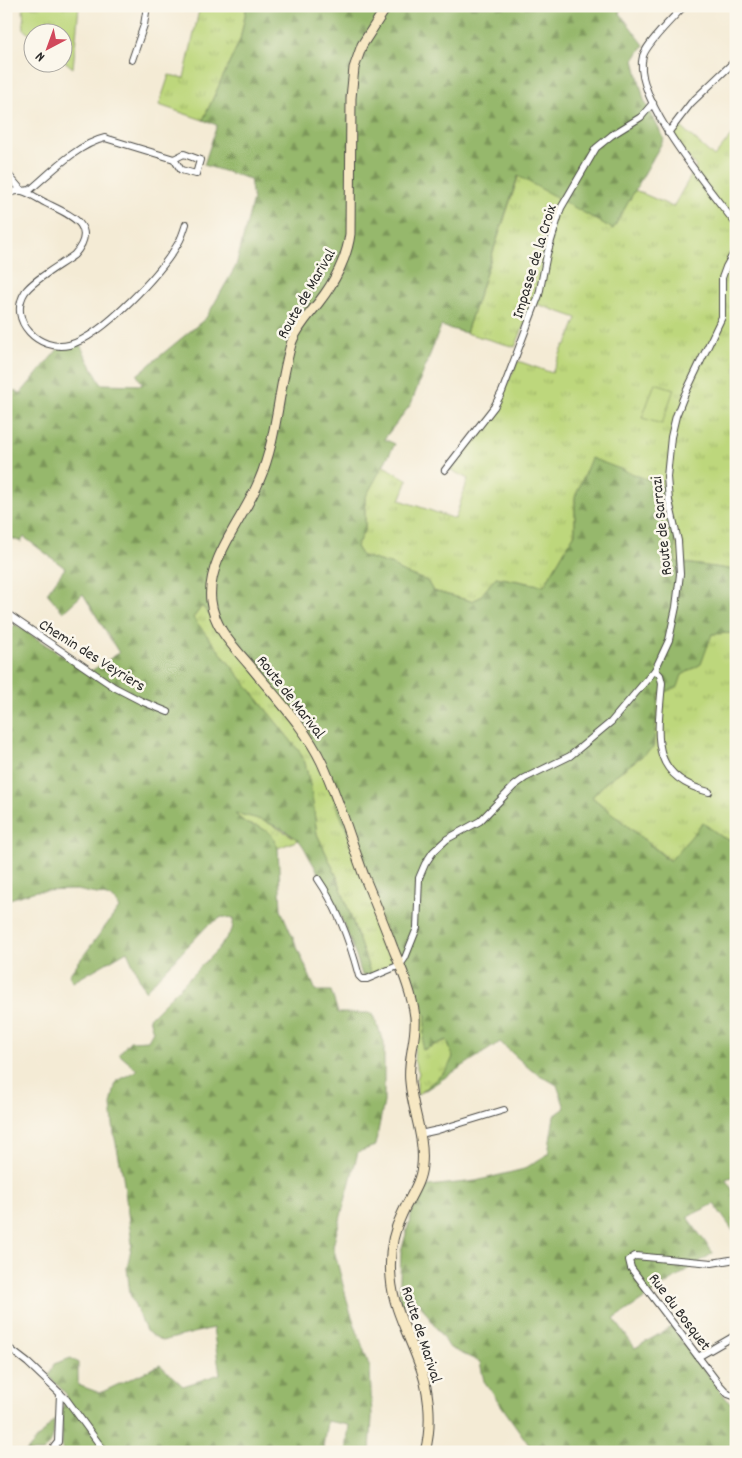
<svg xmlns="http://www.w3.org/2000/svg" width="742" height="1458" viewBox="0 0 742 1458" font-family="Dekko,sans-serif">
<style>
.grass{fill:url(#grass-tufts);stroke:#748154}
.forest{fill:url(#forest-firs);stroke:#60724c}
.green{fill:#bdd77c;stroke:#748154}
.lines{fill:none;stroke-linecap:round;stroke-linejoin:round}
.minor-casing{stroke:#494844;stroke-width:8}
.secondary-casing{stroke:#494844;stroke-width:11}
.minor{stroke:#fff;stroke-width:6}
.secondary{stroke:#f7e8c3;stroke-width:9}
.labels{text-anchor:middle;stroke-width:5;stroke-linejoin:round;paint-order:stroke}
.street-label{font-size:16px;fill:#2b2b2b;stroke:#fbf7ec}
</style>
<defs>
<pattern id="grass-tufts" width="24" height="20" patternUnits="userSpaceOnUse" patternTransform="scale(1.25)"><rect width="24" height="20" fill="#bdd77c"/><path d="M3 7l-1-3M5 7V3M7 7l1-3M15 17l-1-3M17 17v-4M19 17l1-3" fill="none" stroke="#a3b96b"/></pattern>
<pattern id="forest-firs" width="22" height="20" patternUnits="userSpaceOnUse" patternTransform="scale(1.25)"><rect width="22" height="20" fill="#96b86c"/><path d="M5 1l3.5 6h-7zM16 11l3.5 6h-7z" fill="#7b9659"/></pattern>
</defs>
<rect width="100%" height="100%" fill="#fbf7ec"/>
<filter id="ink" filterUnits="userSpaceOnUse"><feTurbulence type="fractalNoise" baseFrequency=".02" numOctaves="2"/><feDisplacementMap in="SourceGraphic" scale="10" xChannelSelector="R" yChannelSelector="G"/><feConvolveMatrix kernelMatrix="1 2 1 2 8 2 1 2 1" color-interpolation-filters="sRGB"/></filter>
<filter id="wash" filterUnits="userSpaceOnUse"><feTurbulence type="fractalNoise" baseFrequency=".0096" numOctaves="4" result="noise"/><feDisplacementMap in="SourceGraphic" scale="20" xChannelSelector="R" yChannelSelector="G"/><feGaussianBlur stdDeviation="1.12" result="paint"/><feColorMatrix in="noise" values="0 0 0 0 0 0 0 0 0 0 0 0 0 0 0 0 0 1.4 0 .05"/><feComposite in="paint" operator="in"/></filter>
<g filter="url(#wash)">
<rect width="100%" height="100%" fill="#f4ebd5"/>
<!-- grass -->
<g class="grass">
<polygon points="23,6 79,6 73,68 63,60 62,32 32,32 32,36 24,30"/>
<polygon points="200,6 247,6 240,40 203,120 159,105 169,75 184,78"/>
<polygon points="679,125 714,157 736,130 736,570 676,562 675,540 665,486 575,497 575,533 544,586 496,577 479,598 471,601 433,591 427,581 400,571 393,565 362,556 356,547 365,529 365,498 382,465 408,480 400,500 455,519 468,479 449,469 494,413 518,361 552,373 564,345 566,346 577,318 534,303 515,347 466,333 519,175 613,229 635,190 673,207 696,167 670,133"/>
<polygon points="202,606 309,735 400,962 371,975 337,877 317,834 311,790 305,763 299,751 193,618"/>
<polygon points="736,633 736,843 722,837 703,823 671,861 592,797 606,782 653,748 659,694 682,675 701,664 711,634"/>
<polygon points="233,813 261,819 299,840 278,848 271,834 260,827 247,824"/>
<polygon points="420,1003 426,1016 423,1050 447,1040 453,1057 447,1070 417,1095 417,1079 419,1073 414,1061 416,1005"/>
</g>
<!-- forest -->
<g class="forest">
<path d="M247 6H624L619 12 644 45 634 60 644 100 664 139 613 229 518 176 466 333 441 326 411 404 384 439 395 444 365 498V529L356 547 362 556 393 565 400 571 427 581 433 591 471 601 479 598 496 577 544 586 575 533V497L591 458 665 486 675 540 676 562 736 570V633L712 634 701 664 682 675 678 687 659 694 653 748 606 782 592 797 670 861 703 823 722 837 736 843V1176L725 1179 736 1195V1235L714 1204 687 1217 713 1253 614 1319 635 1348 672 1327 729 1402H736V1440L724 1452H529V1445L484 1381 480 1362 450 1348 419 1302 399 1305 401 1252 419 1187 476 1181 524 1169 548 1154 554 1116 565 1108 557 1085 531 1070 500 1042 421 1093 447 1070 453 1057 447 1040 422 1050 426 1016 420 1003 416 1005 309 736 202 606 193 618 299 751 305 763 311 789 317 834 337 877 371 975H362C350 936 334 898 312 862 308 856 304 845 298 840 284 827 252 815 235 814L247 824 260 827 271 834 278 848 281 910 316 991H331L338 1013H372L384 1042V1102L375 1146 358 1152 333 1246 349 1308 370 1368 372 1417 370 1452H346L349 1425 327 1421 323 1447 326 1452H63L62 1449V1409L67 1395 49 1376 54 1364 71 1358 78 1363V1385L100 1393 160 1365 183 1386 220 1374 213 1328 162 1341 146 1331 130 1294 127 1268 132 1244 123 1176 114 1134 111 1105 116 1082 137 1070 119 1054 130 1041 148 1040 153 1031 149 1018 218 949 232 930 234 918 222 917 207 926 145 991 127 951 73 982 69 975 119 908 115 900 107 896 77 890 36 891 6 900V637L15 624 88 673 119 653 83 594 63 612 47 593 65 568 24 537 21 542 6 536V389L21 393 58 349 79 343 101 384 143 385 137 375 206 318 236 266 253 199 250 179 204 165 217 125 203 120 240 40Z"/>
<path d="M54 1420C54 1434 54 1442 43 1452H26Z"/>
</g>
<!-- green -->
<polygon class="green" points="655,383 674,389 662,424 642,418"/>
</g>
<g filter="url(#ink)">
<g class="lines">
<!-- minor casing -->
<g class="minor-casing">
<g id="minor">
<path d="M684 6C673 18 647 43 643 56 631 98 711 191 736 224"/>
<polyline points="132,60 144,25 147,6"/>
<polyline points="668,133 691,103 736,60"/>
<path d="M6 172 22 191 30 190C51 172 78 144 105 138L174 159 181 170 196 174 200 160 184 154 174 159"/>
<path d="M6 194C10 193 18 190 22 191 28 192 40 200 46 203 70 215 100 226 74 255 62 264 33 280 25 292 7 321 40 352 69 345 103 336 162 272 179 242 182 237 184 230 186 224"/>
<polyline points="445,470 494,407 502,392 539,295 547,254 561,208 596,148 612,135 641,117 653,103"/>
<polyline points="6,613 114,687 141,701 168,712"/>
<path d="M655 670 660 675 662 683C658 734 647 776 709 792"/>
<path d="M318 879C338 908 350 942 359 976L362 979H367L400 965 405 958 417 928 419 878 425 864 433 852 447 839 480 821 514 786 525 778 570 756 611 722 655 670 669 640 676 607 680 574 678 541 669 501 667 477 671 437 676 416 684 396 722 317V278L726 267 736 249"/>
<polyline points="420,1134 438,1130 504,1110"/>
<polyline points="736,1259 712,1263 635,1256 629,1260 631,1268 718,1383 728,1394 736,1397"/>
<polyline points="6,1346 28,1363 67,1400 105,1452"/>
<polyline points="698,1357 736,1335"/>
<polyline points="50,1452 58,1442 60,1393"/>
</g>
</g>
<!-- secondary casing -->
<g class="secondary-casing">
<path id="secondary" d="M387 6 362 45 354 68 351 98 350 234C347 258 334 283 319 302 309 315 298 326 292 341 278 387 278 437 259 481 244 519 206 559 211 601 214 628 234 647 251 667 276 698 305 727 322 763 339 800 350 838 364 876 374 900 384 924 393 948 402 970 412 993 415 1017 417 1039 407 1060 410 1082 412 1109 425 1137 422 1165 421 1183 409 1198 402 1214 392 1234 389 1256 391 1278 393 1307 407 1331 417 1358 429 1386 433 1422 425 1452"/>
</g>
<!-- minor -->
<use href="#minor" class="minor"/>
<!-- secondary -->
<use href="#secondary" class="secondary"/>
</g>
</g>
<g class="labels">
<!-- street labels -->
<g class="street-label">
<text transform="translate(533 261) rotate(-73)" y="6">Impasse de la Croix</text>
<text transform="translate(305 293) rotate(-60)" y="6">Route de Marival</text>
<text transform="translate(660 526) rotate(-96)" y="6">Route de Sarrazi</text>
<text transform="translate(93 654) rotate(32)" y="6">Chemin des Veyriers</text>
<text transform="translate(292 696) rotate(52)" y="6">Route de Marival</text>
<text transform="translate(681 1311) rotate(53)" y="6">Rue du Bosquet</text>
<text transform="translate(423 1334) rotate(72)" y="6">Route de Marival</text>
</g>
</g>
<!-- margin -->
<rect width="742" height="1458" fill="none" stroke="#fbf7ec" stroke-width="25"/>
<!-- north arrow -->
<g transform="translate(48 48) rotate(221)"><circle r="24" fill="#fbf7ec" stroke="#a8a59f"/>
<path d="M0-4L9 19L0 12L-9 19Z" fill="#d1495b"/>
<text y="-8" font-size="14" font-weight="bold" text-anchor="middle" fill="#2b2b2b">N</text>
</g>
</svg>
